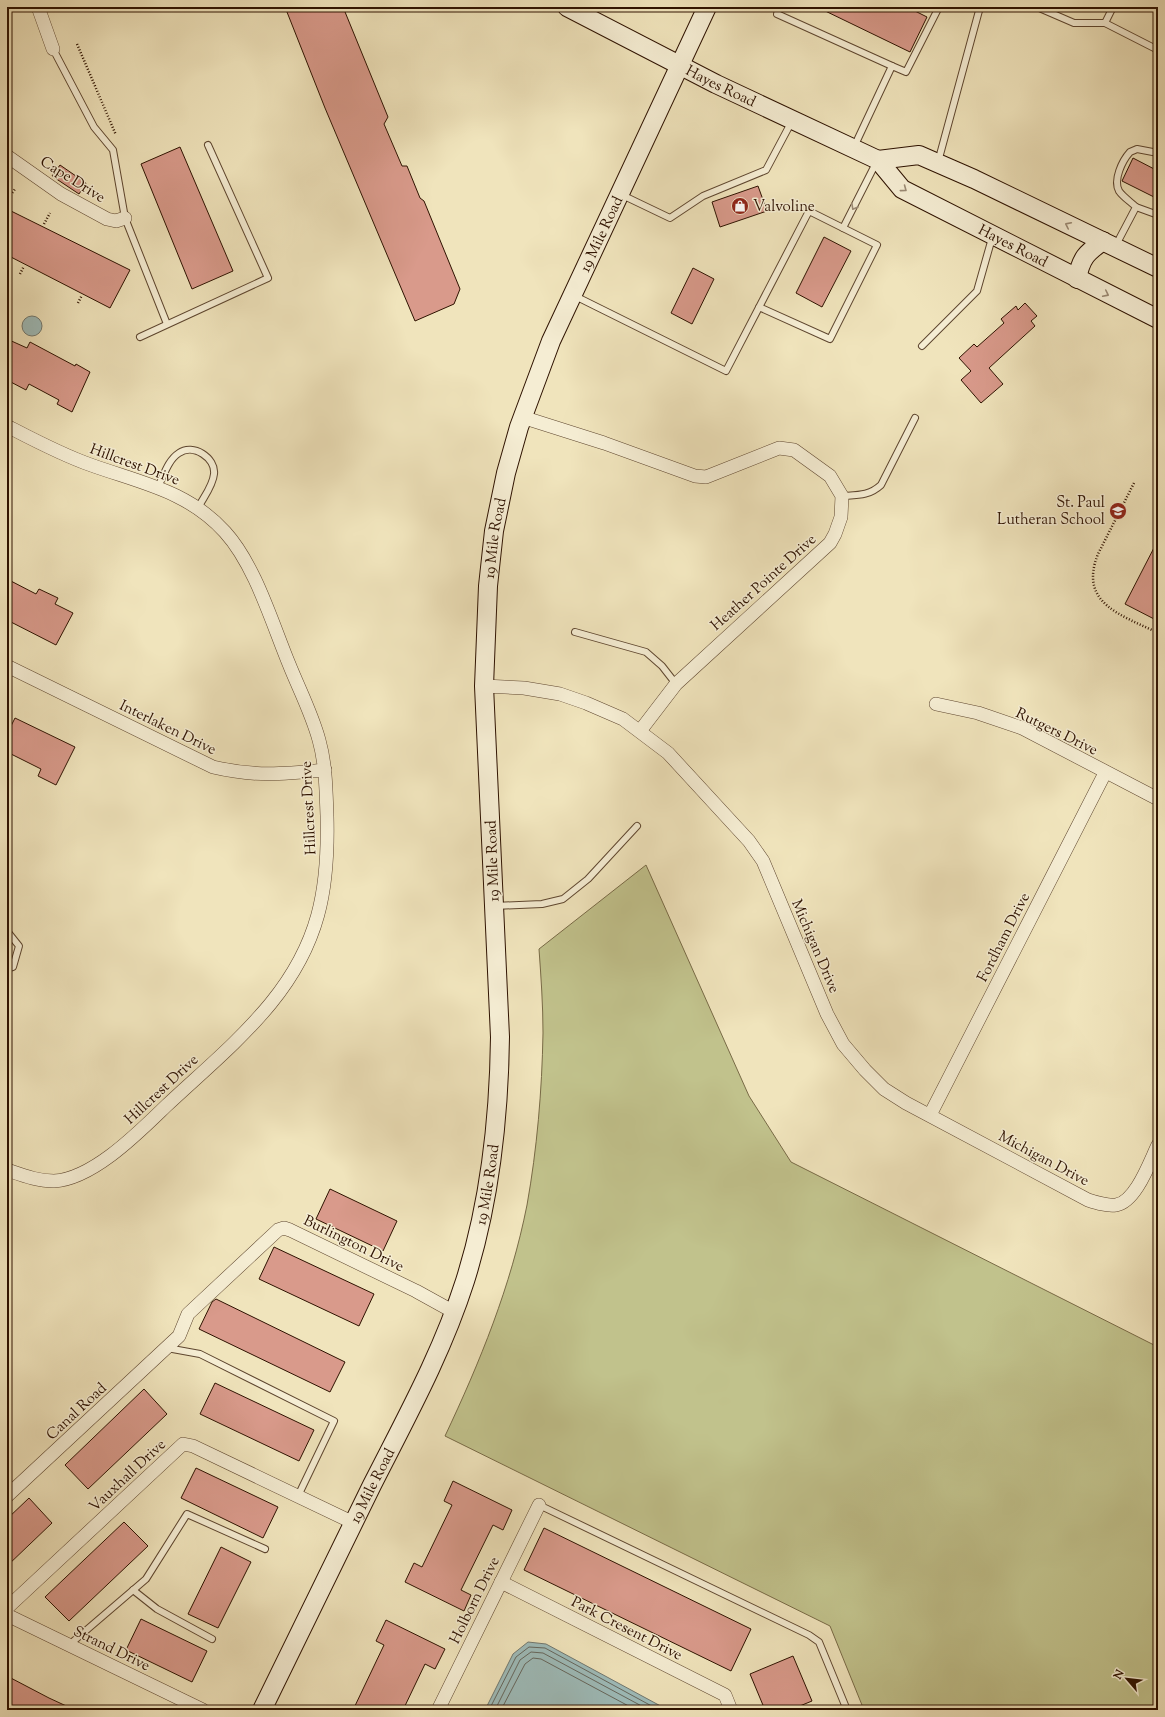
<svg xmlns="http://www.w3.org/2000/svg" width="1165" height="1717" viewBox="0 0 1165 1717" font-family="'Sorts Mill Goudy',serif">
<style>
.green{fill:#c1c28c;stroke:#786a46}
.water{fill:#9ebcba;stroke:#717870}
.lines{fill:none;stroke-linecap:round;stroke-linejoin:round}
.shore{stroke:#66675d;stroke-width:1}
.building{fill:#d99a8b;stroke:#2e1200}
.lane-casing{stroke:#5e462f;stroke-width:8}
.street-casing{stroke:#5e462f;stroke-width:14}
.secondary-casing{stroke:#2e1200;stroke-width:20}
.path{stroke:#2e1200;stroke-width:2.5;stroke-dasharray:1 2;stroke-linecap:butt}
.lane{stroke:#f5edd3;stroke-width:6}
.street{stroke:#f5edd3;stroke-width:13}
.secondary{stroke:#f5edd3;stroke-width:18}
.oneway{stroke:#9b8a74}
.labels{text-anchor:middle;stroke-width:3;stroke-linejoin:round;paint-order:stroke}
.street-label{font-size:15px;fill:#2e1200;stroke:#f5edd3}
.poi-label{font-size:15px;fill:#2e1200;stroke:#f5edd3;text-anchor:start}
</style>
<rect width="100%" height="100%" fill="#f0e4bc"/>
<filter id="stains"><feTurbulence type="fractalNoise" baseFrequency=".005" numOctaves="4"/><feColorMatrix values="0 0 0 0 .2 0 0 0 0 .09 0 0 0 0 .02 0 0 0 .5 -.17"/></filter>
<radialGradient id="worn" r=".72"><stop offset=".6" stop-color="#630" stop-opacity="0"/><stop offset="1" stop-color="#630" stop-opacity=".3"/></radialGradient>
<!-- green -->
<path class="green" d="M646 865 749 1096 791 1162 1158 1347V1699L1154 1710H864L830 1626 445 1436C480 1362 511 1286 527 1205 537 1149 542 1091 543 1033 543 1005 541 977 539 949Z"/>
<!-- water -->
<g class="water">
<circle cx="32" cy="326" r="10"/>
<polygon points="528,1642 546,1644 668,1710 485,1710 513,1654"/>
</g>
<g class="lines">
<!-- shore -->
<g class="shore">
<polyline points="489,1710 516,1657 529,1647 545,1648 659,1710"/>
<polyline points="495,1710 520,1660 531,1652 543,1653 649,1710"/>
<polyline points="501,1710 525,1664 533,1658 541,1659 636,1710"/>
</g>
</g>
<!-- building -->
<g class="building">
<polygon points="285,7 343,7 388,117 384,124 402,166 407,166 420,198 424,201 460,289 454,304 415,321 325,108"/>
<polygon points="817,7 907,7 927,17 910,52"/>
<polygon points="180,147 233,271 192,289 141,164"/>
<polygon points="1133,158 1158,171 1158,199 1122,181"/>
<polygon points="60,165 86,183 79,194 52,176"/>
<polygon points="758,186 767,211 720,227 712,202"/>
<polygon points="11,211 130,270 110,308 7,255 7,219"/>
<polygon points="824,237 851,251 822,307 796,293"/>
<polygon points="693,268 714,279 692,324 671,313"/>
<polygon points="1025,303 1037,316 1031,321 1035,326 989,368 1003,384 981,403 961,380 971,371 959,358 974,344 977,347 1004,323 1001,319 1016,306 1018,310"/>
<polygon points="7,339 27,348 30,342 75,366 76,364 90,372 72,412 57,404 59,400 29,384 26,390 7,380"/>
<polygon points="1158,540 1158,621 1125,604"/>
<polygon points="7,579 36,594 39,589 58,598 55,604 73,613 56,645 7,620"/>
<polygon points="15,718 75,747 56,785 38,776 41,769 7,752 7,734"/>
<polygon points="330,1189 397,1221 383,1251 316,1219"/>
<polygon points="274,1247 374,1294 359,1326 259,1279"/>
<polygon points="216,1299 345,1362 330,1392 199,1329 212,1302"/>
<polygon points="215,1383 314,1430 299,1461 200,1414"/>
<polygon points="144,1389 167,1414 88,1489 65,1465"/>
<polygon points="196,1468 278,1507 263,1538 181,1498"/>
<polygon points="453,1481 512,1510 503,1530 493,1525 461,1590 471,1595 464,1611 405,1582 414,1563 422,1567 452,1505 444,1501"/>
<polygon points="29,1498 52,1523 7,1566 7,1519"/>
<polygon points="124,1522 148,1546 69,1621 45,1597"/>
<polygon points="544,1528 751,1629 731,1671 524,1570"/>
<polygon points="221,1547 251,1562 218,1628 188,1614"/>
<polygon points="141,1619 207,1651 192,1682 126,1650"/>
<polygon points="386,1620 445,1649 435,1669 425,1664 403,1710 353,1710 384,1645 376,1641"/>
<polygon points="793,1656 812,1701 790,1710 765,1710 750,1674"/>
<polygon points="7,1676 49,1698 75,1710 7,1710"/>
</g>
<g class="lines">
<!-- lane casing -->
<g class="lane-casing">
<g id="lane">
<polyline points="779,7 777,14 892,66"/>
<polyline points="1037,7 1074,23 1105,23 1158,50"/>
<polyline points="1105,23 1113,7"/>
<polyline points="53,49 94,127 113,150 125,218 167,324"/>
<polyline points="854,147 892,66 906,72 938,9 934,7"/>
<polyline points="938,162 980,7"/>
<polyline points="622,195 670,218 703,196 766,170 792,121"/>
<polyline points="1136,207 1158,215"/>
<polyline points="843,228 877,161"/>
<path d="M1116 245 1136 207C1131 202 1123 197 1119 191 1113 180 1122 161 1130 152L1137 149 1158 153"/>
<polyline points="575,296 726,371 809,211 877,245 830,339 759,307"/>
<polyline points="140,337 268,278 208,145"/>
<polyline points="922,346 977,291 992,238"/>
<path d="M158 487C164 475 168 460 179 453 193 443 216 458 214 474 213 486 203 498 198 508"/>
<path d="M842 496C858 495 869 496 881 485L915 418"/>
<polyline points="575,632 646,652 662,666 676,684"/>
<polyline points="495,906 542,904 563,899 588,879 637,826"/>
<polyline points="7,931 19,946 13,967 7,969"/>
<polyline points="167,1348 200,1354 334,1421 298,1496"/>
<polyline points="539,1505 809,1635 819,1642 847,1710"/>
<polyline points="133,1590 157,1609 212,1639"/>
<polyline points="69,1645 146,1579 187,1514 265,1549"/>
</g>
</g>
<!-- street casing -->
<g class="street-casing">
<g id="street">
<polyline points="38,7 53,49"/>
<polyline points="7,156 61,194 107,219 116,221 125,218"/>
<polyline points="522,417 604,443 695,476 706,477 779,448 794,450 830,476 842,496 841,517 835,534 830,543 676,684 640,731"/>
<path d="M7 426C34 440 62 455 91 465 141 483 188 491 225 532 255 565 272 623 289 664 299 689 312 714 319 740 326 765 326 790 327 816 329 890 319 944 271 1003 240 1041 201 1073 166 1106 139 1132 93 1179 54 1181 37 1181 22 1175 7 1170"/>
<path d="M7 666 213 767C255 777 284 774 325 770"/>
<path d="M484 686 524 688 560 694 586 703 623 719 668 753 749 841 763 861 827 1014 843 1044 865 1070 884 1089 906 1103 1088 1200C1097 1203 1106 1206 1116 1205 1136 1202 1150 1161 1158 1145"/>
<polyline points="936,704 978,713 1022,728 1158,799"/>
<polyline points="930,1115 1105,773"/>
<polyline points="7,1496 179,1336 188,1314 278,1230 284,1228 290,1230 416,1291 454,1312"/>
<polyline points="501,1582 725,1695 731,1710"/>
<polyline points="7,1608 183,1444 193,1446 354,1523"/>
<polyline points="7,1615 203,1710"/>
<polyline points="438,1710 539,1505"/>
</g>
</g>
<!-- secondary casing -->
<g class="secondary-casing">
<g id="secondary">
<path id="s1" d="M567 7 716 84 878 160 902 189 1158 319"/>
<polyline points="878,160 919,155 974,179 1158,268"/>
<path d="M1077 279C1081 258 1086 253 1103 241"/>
<path id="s2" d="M262 1710C298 1635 335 1560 372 1485 406 1418 442 1353 465 1281 490 1202 499 1119 500 1037L484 686 488 586 494 531 506 473 519 427 551 341 707 7"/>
</g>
</g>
<!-- path -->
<g class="path">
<polyline points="77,44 116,135"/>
<polyline points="7,200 15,189"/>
<polyline points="44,224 50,213"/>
<polyline points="20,274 24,266"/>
<polyline points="78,303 82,295"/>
<path d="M1134 483 1098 554C1078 604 1122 615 1158 633"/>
</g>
<!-- lane -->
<use href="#lane" class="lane"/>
<!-- street -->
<use href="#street" class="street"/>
<!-- secondary -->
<use href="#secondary" class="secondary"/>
</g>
<!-- one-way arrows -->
<defs><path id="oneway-chevron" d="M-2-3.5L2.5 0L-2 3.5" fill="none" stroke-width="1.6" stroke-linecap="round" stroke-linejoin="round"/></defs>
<g class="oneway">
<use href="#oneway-chevron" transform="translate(904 189) rotate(37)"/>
<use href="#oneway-chevron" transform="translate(854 207) rotate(119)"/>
<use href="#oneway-chevron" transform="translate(1068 225) rotate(-154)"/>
<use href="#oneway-chevron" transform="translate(1106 294) rotate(26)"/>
</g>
<!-- icons -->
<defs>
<g id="shop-disc" transform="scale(0.9)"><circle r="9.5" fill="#8f2418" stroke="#f5edd3"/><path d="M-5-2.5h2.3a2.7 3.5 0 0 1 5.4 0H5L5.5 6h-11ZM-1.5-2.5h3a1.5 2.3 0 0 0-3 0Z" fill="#fff"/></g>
<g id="school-disc" transform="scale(0.9)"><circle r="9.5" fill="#8f2418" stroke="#f5edd3"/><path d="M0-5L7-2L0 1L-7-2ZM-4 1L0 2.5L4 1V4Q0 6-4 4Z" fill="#fff"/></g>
</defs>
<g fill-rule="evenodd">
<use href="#shop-disc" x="740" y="206"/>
<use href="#school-disc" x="1118" y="511"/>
</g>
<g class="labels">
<!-- street labels -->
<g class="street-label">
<text dy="5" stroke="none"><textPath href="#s1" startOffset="173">Hayes Road</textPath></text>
<text transform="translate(73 179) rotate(32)" y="5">Cape Drive</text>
<text dy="5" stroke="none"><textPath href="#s2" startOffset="1546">19 Mile Road</textPath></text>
<text dy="5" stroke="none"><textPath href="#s1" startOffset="509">Hayes Road</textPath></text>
<text transform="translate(135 464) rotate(20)" y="5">Hillcrest Drive</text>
<text dy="5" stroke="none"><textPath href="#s2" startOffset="1222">19 Mile Road</textPath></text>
<text transform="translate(763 582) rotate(-42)" y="5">Heather Pointe Drive</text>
<text transform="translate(168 727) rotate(26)" y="5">Interlaken Drive</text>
<text transform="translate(1057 731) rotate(26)" y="5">Rutgers Drive</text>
<text transform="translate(308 808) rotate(-93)" y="5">Hillcrest Drive</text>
<text transform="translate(492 861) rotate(-92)" y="5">19 Mile Road</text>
<text transform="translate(1003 937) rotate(-63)" y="5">Fordham Drive</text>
<text transform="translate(816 946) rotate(67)" y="5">Michigan Drive</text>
<text transform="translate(161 1089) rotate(-43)" y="5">Hillcrest Drive</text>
<text transform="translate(1044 1158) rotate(28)" y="5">Michigan Drive</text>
<text dy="5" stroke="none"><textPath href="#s2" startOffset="574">19 Mile Road</textPath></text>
<text transform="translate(354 1243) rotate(26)" y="5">Burlington Drive</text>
<text transform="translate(76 1411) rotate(-43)" y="5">Canal Road</text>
<text transform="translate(127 1475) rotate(-43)" y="5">Vauxhall Drive</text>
<text dy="5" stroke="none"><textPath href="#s2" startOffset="250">19 Mile Road</textPath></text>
<text transform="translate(474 1600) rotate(-64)" y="5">Holborn Drive</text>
<text transform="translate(627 1628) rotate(27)" y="5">Park Cresent Drive</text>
<text transform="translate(112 1648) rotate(26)" y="5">Strand Drive</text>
</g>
<!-- poi labels -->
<g class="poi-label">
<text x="753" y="211">Valvoline</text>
<text x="1105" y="507" text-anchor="end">St. Paul<tspan x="1105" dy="17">Lutheran School</tspan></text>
</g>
</g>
<!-- margin -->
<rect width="1165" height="1717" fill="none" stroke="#f0e4bc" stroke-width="24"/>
<rect x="8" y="8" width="1149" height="1701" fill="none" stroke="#2e1200" stroke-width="2"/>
<rect x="12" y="12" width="1141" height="1693" fill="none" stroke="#2e1200"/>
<!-- north arrow -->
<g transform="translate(1127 1679) rotate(298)" stroke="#f5edd3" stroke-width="3" paint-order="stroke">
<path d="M0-3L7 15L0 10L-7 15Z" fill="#2e1200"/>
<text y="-6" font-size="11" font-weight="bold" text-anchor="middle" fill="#2e1200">N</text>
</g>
<rect width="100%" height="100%" filter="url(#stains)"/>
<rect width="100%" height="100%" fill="url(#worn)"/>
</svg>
